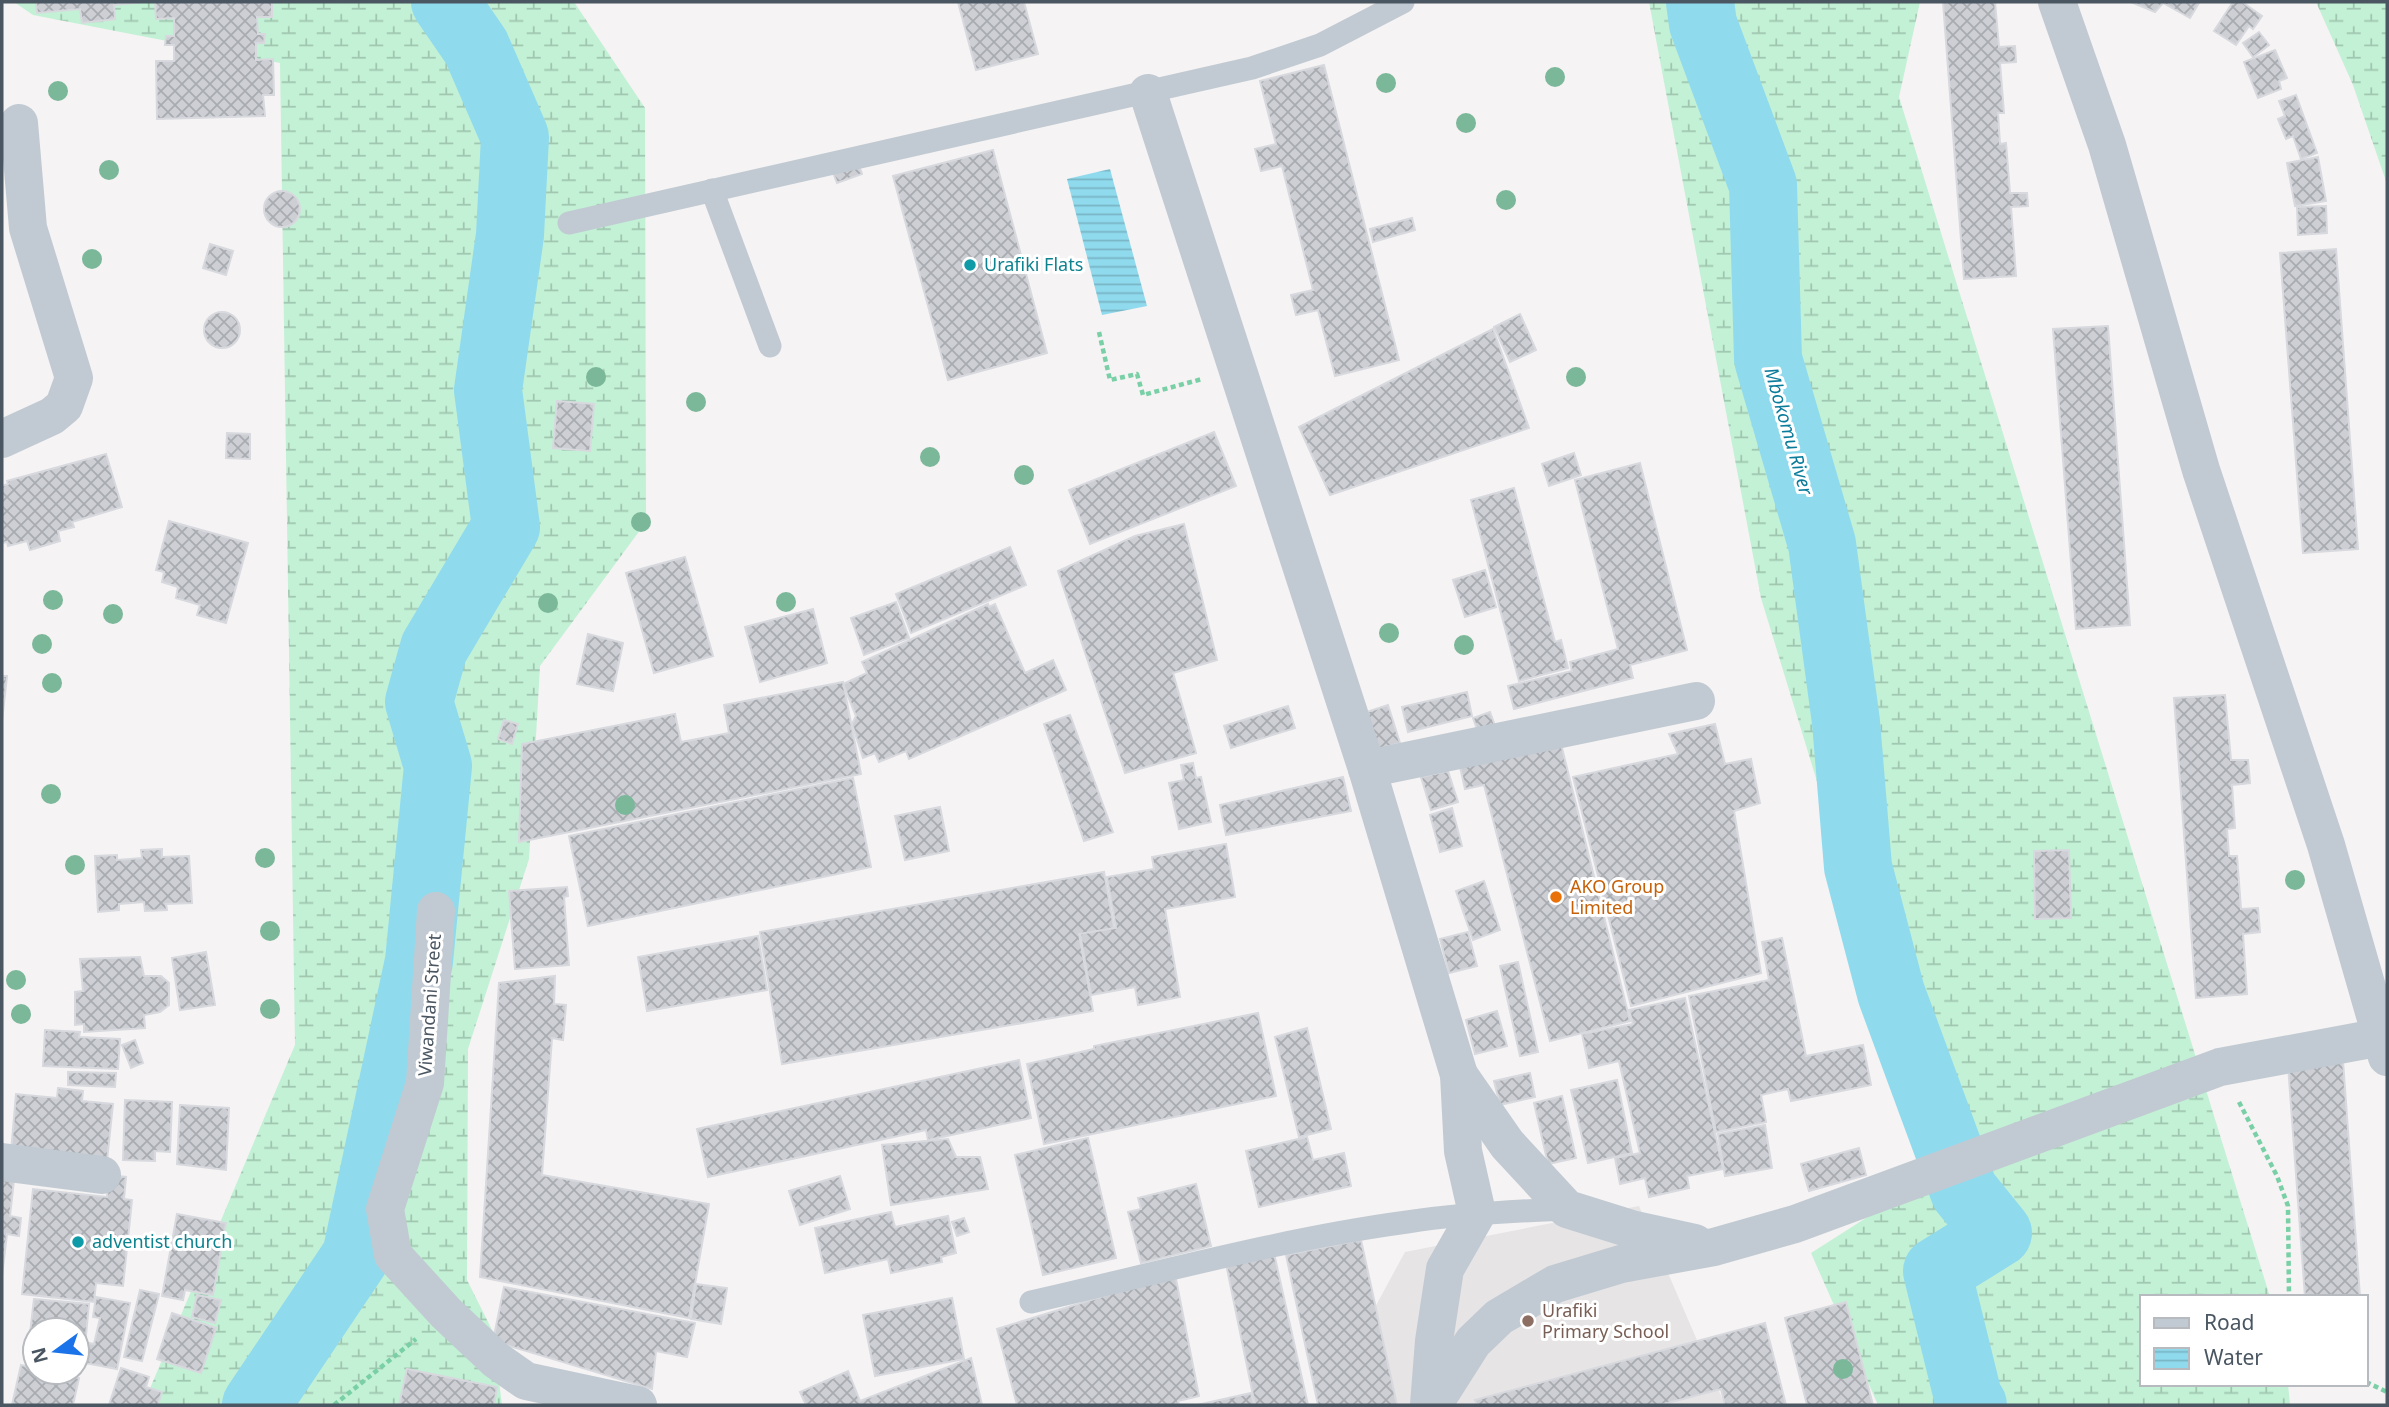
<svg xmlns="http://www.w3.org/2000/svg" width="2389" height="1407" viewBox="0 0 2389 1407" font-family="'Noto Sans',sans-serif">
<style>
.education{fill:#e6e4e5}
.wetland{fill:url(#wetland-marsh)}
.water{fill:url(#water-rules)}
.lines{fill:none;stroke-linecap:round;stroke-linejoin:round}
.river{stroke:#90daee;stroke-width:68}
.building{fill:url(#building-cross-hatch);stroke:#d7d9de;stroke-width:2}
.path{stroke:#7ad0a6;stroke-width:4.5;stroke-dasharray:5 3.5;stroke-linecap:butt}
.service{stroke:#c1cad2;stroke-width:23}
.minor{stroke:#c1cad2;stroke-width:38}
.tree{fill:#7bb799}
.culture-dot{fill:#0f9aa8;stroke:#fff;stroke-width:2.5}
.food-dot{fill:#e8710a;stroke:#fff;stroke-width:2.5}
.education-dot{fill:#8d6e63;stroke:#fff;stroke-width:2.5}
.labels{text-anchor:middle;stroke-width:6;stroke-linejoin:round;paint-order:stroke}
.culture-label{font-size:18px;fill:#0d838f;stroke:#fff;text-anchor:start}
.food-label{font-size:18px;fill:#c56008;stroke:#fff;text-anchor:start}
.street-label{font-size:18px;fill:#4a5661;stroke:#fff}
.education-label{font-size:18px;fill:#785e54;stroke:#fff;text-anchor:start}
.water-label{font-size:19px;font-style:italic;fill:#0c7c9b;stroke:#fff}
</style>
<defs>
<pattern id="wetland-marsh" width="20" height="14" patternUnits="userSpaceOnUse" patternTransform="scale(1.75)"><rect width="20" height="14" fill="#c3f1d5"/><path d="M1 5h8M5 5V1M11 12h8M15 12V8" fill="none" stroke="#a0c6b0"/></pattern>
<pattern id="water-rules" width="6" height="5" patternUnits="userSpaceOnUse" patternTransform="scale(1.75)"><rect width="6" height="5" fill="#90daee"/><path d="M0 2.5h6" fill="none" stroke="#78b4c4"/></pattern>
<pattern id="building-cross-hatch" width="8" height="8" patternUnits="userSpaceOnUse" patternTransform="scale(1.75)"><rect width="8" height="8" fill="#cdcfd5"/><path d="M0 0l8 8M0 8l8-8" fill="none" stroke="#a8abb0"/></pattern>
</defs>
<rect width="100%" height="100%" fill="#f5f3f3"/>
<!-- education -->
<polygon class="education" points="1639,1206 1725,1405 1334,1405 1330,1390 1405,1252"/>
<!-- wetland -->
<g class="wetland">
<polygon points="14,2 574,2 645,108 646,522 540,666 529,859 468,1049 467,1280 493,1332 502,1405 143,1405 295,1045 280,63 33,15"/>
<polygon points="1649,2 1920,2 1899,97 2270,1297 2142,1297 2142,1384 2288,1384 2290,1405 1878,1405 1811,1253 1924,1181 1870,955 1761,598"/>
<polygon points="2316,2 2387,2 2387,184 2353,85"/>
</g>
<!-- water -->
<polygon class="water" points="1110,169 1147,306 1102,315 1067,179"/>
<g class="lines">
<!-- river -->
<g class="river">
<polyline points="1700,2 1703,24 1763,185 1768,359 1822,544 1846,722 1858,867 1891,993 1964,1191 1998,1233 1937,1271 1969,1401 1973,1405"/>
<polyline points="256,1405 356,1256 419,961 438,766 419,702 434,648 506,527 488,390 510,235 515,137 476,47 445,2"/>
</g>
</g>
<!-- building -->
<g class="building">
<polygon points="36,2 144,2 114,5 115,19 82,23 80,9 37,13"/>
<polygon points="155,2 272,2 272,17 257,17 258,34 265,34 264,43 256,43 256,60 273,59 274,95 263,95 265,116 157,119 156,61 174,61 174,45 165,45 166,36 174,36 174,18 156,19"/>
<polygon points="958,2 1024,2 1038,54 976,70"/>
<polygon points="1943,2 1995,2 1999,47 2015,46 2016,62 2000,63 2004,113 1998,113 2000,144 2006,143 2010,193 2027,193 2028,206 2011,207 2016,276 1964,279"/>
<polygon points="2131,2 2197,2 2199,3 2190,18 2163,3 2155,12"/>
<polygon points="2233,2 2242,2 2262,16 2253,29 2249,26 2236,45 2214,31"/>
<polygon points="2259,32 2269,45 2253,57 2243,43"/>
<polygon points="2275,50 2287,78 2279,81 2281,89 2258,98 2244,62"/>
<polygon points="1324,65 1399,360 1335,376 1318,310 1296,315 1291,295 1313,290 1282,166 1261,171 1255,149 1276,144 1260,81"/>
<polygon points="2296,95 2317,153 2301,159 2293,136 2286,139 2278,119 2285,116 2279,101"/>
<polygon points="993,150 1047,353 948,380 893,176"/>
<polygon points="2318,157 2326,201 2295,206 2287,163"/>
<polygon points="857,160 862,174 837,183 832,170"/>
<circle cx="282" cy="209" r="18"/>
<polygon points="2326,206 2327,233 2298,235 2297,207"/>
<polygon points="1412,218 1415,230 1373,242 1370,229"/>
<polygon points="210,244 233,251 226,275 203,268"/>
<polygon points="2336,249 2358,549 2303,553 2280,253"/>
<circle cx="222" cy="330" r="18"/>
<polygon points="1520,314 1536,350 1510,362 1494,327"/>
<polygon points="2108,326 2130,625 2076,629 2053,329"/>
<polygon points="1493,329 1529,428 1330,495 1299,427"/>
<polygon points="557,401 594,404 590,451 553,448"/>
<polygon points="1214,432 1236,486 1090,544 1069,490"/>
<polygon points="227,433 250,434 250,459 226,458"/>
<polygon points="1574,453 1581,475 1549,486 1542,464"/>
<polygon points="106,454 122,507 72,522 74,527 58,531 60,541 30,550 27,541 8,546 7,542 2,543 2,486 8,484 7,481"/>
<polygon points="1640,463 1687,650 1630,665 1633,678 1514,709 1508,686 1572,671 1570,662 1618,649 1575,480"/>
<polygon points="1514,488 1555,642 1561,640 1568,668 1519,681 1471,500"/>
<polygon points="169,521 248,543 226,623 197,615 200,605 176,598 178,587 162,582 164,572 156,570"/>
<polygon points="1184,524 1217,660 1173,673 1196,753 1125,773 1058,571 1135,536"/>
<polygon points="1010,547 1026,585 911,633 896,594"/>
<polygon points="685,557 713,656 654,673 626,573"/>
<polygon points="1485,570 1496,607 1465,617 1453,580"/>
<polygon points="896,602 909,638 864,655 851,618"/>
<polygon points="988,604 989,607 995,604 1025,673 1053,660 1066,690 909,759 906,751 879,762 875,753 863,758 852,724 856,716 843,684 867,673 862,662"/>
<polygon points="813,609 827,663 760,682 745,627"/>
<polygon points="588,634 623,643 613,691 577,684"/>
<polygon points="2,676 7,676 2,721"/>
<polygon points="843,682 861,774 519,842 522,744 675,714 681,742 729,733 724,705"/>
<polygon points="1467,692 1472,716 1408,732 1402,707"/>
<polygon points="2225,695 2231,760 2248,760 2250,783 2232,785 2235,828 2227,829 2229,856 2237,856 2241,909 2258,908 2260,932 2243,934 2247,994 2196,998 2174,698"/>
<polygon points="1388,705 1400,743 1376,750 1364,713"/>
<polygon points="1288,706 1295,728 1231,748 1224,726"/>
<polygon points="1490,712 1498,734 1481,740 1473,718"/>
<polygon points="1070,715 1113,832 1084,841 1044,724"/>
<polygon points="504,720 518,724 512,744 498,739"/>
<polygon points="1715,724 1725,764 1751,759 1760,803 1734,811 1761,973 1631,1006 1573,777 1678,754 1669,734"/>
<polygon points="1560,740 1630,1021 1550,1041 1484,785 1465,789 1460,767"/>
<polygon points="1193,763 1196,778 1201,777 1211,822 1179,829 1169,783 1184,780 1181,765"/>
<polygon points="1448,771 1458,802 1431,810 1421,777"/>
<polygon points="1343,777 1351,811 1226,835 1220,805"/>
<polygon points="853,778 871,867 588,926 569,836"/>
<polygon points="940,807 949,851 905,860 895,816"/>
<polygon points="1452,808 1462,846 1440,852 1430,815"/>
<polygon points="1226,844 1235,897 1165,909 1180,997 1138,1005 1135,987 1091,995 1080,933 1116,928 1107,877 1154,869 1152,857"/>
<polygon points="162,849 162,857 189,856 192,903 166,904 167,910 145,911 144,902 119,904 119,910 98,912 95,856 117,855 117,860 142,858 141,850"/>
<polygon points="2069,850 2071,918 2035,919 2034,851"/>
<polygon points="1104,872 1114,928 1079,934 1093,1011 782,1064 760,932"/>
<polygon points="1484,881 1500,930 1473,940 1456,891"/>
<polygon points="567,887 568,896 564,897 569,965 515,969 509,891"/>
<polygon points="1468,932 1477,966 1449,973 1440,939"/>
<polygon points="758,936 767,990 647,1011 638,957"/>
<polygon points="1782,938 1806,1056 1863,1045 1871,1085 1791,1101 1788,1089 1761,1095 1766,1122 1716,1132 1689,996 1769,980 1762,942"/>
<polygon points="206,952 215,1005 180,1010 172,958"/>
<polygon points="140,957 144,976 161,976 169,983 169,1005 160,1012 144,1015 145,1028 84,1032 84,1024 75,1025 75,992 83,991 80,959"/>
<polygon points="1518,962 1538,1052 1520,1056 1500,966"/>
<polygon points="555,976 554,1004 566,1005 563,1040 552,1038 542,1175 709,1204 689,1318 480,1277 499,983"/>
<polygon points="1685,998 1723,1169 1687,1176 1689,1188 1649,1197 1645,1178 1620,1184 1615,1158 1640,1153 1619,1061 1589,1068 1582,1034 1633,1024 1629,1010"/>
<polygon points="1497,1011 1507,1046 1475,1054 1466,1020"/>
<polygon points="1258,1013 1276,1096 1044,1144 1027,1064 1094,1049 1094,1046"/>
<polygon points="1307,1028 1331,1129 1299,1137 1275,1037"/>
<polygon points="45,1030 80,1032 79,1037 120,1039 118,1069 43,1066"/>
<polygon points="135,1040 143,1063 131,1068 122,1045"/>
<polygon points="1019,1060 1031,1118 928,1140 926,1130 708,1177 697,1129"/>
<polygon points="2343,1061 2360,1297 2305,1297 2288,1065"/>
<polygon points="68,1072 116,1073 115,1087 68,1085"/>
<polygon points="1530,1073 1535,1097 1500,1105 1494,1081"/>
<polygon points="1617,1080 1632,1153 1588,1163 1571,1090"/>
<polygon points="58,1088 83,1091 82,1101 113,1104 107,1161 11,1152 16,1094 57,1098"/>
<polygon points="1562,1096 1576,1158 1548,1164 1534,1103"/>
<polygon points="125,1100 172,1102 170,1152 155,1151 155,1161 123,1160"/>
<polygon points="180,1105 229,1108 226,1170 177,1164"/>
<polygon points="1765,1125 1772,1168 1725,1176 1718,1134"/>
<polygon points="1307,1137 1313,1160 1344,1153 1351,1186 1259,1207 1246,1151"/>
<polygon points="1088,1138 1116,1258 1043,1275 1015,1155"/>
<polygon points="948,1139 956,1157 980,1157 988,1189 891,1205 882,1145"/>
<polygon points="1859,1148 1866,1175 1809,1191 1801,1164"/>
<polygon points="2,1169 15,1171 10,1216 21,1218 19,1236 7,1234 2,1276"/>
<polygon points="109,1175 126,1177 124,1199 132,1200 123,1286 96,1283 94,1302 22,1294 33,1189 107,1197"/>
<polygon points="840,1176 850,1209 800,1225 789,1191"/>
<polygon points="1196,1184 1211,1246 1141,1263 1128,1212 1141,1209 1138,1198"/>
<polygon points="891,1212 895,1227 948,1216 956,1253 941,1257 942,1262 891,1273 888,1259 825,1273 815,1228"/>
<polygon points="177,1214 226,1223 213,1295 185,1290 183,1300 162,1296"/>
<polygon points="964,1218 969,1232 957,1236 952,1222"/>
<polygon points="1361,1240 1397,1405 1318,1405 1286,1255"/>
<polygon points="1273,1249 1308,1405 1255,1405 1225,1259"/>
<polygon points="1175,1274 1199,1396 1178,1401 1179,1405 1017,1405 997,1329"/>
<polygon points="696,1284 727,1288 721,1324 691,1319"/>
<polygon points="504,1287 695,1323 687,1357 656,1351 652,1389 493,1341"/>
<polygon points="140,1290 159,1294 142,1361 124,1357"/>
<polygon points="197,1295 221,1300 215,1323 192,1317"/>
<polygon points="96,1297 130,1303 117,1369 85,1363 89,1343 94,1344 100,1318 93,1317"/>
<polygon points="952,1298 964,1359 875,1376 863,1315"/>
<polygon points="34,1299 89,1304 84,1356 77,1355 77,1330 35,1330 35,1351 28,1350"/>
<polygon points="1846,1302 1873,1405 1807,1405 1785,1318"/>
<polygon points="172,1313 216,1328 201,1373 157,1359"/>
<polygon points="1765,1323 1786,1405 1725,1405 1721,1389 1660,1405 1477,1405 1475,1400"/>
<polygon points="971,1358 982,1405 806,1405 800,1392 848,1371 860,1401"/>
<polygon points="21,1365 35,1368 35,1372 79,1378 73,1405 12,1405"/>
<polygon points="121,1368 149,1377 146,1387 162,1392 158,1405 109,1405"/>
<polygon points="407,1369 497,1387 494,1405 399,1405"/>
<polygon points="1251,1393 1254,1405 1197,1405"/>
</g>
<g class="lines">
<!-- path -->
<g class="path">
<polyline points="1099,332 1110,380 1137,374 1143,395 1202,379"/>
<polyline points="2239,1102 2277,1176 2288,1206 2289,1297"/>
<polyline points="2366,1382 2387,1392"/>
<polyline points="334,1405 416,1339"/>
</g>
<!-- service -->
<g class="service">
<polyline points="712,190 770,346"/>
<polyline points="569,223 1252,68 1320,45 1403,2"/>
<path d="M1031 1302C1155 1274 1281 1239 1407 1222 1460 1214 1513 1211 1567 1209"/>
</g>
<!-- minor -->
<g class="minor">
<polyline points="2057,2 2107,145 2201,470 2326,845 2387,1057"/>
<polyline points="1148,93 1367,769 1459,1075 1463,1151 1477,1213 1445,1269 1434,1341 1429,1405"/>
<polyline points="2,439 52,416 64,406 74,378 28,228 19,123"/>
<polyline points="1367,769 1696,701"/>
<polyline points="436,911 425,1083 385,1209 393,1255 446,1313 496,1360 526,1381 638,1405"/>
<polyline points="1459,1075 1507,1144 1567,1209 1631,1229 1695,1243"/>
<polyline points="2,1162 102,1175"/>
<polyline points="1433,1405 1473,1342 1499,1317 1555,1284 1621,1264 1714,1247 1795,1224 2220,1067 2382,1037 2387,1033"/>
</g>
</g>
<!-- trees -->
<g class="tree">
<circle cx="1555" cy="77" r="10"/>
<circle cx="1386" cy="83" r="10"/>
<circle cx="58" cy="91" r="10"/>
<circle cx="1466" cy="123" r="10"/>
<circle cx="109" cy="170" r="10"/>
<circle cx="1506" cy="200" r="10"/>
<circle cx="92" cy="259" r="10"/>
<circle cx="596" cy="377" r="10"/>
<circle cx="1576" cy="377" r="10"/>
<circle cx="696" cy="402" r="10"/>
<circle cx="930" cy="457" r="10"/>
<circle cx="1024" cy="475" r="10"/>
<circle cx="641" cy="522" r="10"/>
<circle cx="53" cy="600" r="10"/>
<circle cx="786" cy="602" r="10"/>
<circle cx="548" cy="603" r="10"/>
<circle cx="113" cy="614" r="10"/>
<circle cx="1389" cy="633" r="10"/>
<circle cx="42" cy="644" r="10"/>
<circle cx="1464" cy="645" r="10"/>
<circle cx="52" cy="683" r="10"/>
<circle cx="51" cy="794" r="10"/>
<circle cx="625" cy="805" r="10"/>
<circle cx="265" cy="858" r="10"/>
<circle cx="75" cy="865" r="10"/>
<circle cx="2295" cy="880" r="10"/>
<circle cx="270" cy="931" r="10"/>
<circle cx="16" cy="980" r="10"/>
<circle cx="270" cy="1009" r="10"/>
<circle cx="21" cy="1014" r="10"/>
<circle cx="1843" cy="1369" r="10"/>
</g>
<!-- markers -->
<g class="culture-dot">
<circle cx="970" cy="265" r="7"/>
<circle cx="78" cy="1242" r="7"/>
</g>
<circle class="food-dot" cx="1556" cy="897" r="7"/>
<circle class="education-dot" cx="1528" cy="1321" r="7"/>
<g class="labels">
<!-- culture labels -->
<g class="culture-label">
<text x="984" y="271">Urafiki Flats</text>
<text x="92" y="1248">adventist church</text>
</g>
<!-- food labels -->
<g class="food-label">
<text x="1570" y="893">AKO Group<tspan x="1570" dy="21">Limited</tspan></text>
</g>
<!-- street labels -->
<g class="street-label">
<text transform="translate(430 1005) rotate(-86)" y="6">Viwandani Street</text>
</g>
<!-- education labels -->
<g class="education-label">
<text x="1542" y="1317">Urafiki<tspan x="1542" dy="21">Primary School</tspan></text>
</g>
<!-- water labels -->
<g class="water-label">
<text transform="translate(1789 431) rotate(74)" y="7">Mbokomu River</text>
</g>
</g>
<!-- border -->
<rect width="2389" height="1407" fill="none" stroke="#4a5661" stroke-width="7"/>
<!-- legend -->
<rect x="2140" y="1295" width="228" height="91" fill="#ffffff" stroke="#b7bbc0" stroke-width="2"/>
<rect x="2154" y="1318" width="35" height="10" fill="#c1cad2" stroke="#b7bbc0" stroke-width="2"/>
<text x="2204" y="1330" font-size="21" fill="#4a5661">Road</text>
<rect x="2154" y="1348" width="35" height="21" fill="url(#water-rules)" stroke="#b7bbc0" stroke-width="2"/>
<text x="2204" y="1365" font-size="21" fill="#4a5661">Water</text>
<!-- north arrow -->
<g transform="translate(56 1351) rotate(255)"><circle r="33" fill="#ffffff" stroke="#b7bbc0" stroke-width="2"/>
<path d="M0-5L12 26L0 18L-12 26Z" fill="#1a73e8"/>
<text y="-10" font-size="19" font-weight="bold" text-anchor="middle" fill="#4a5661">N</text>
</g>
</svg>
